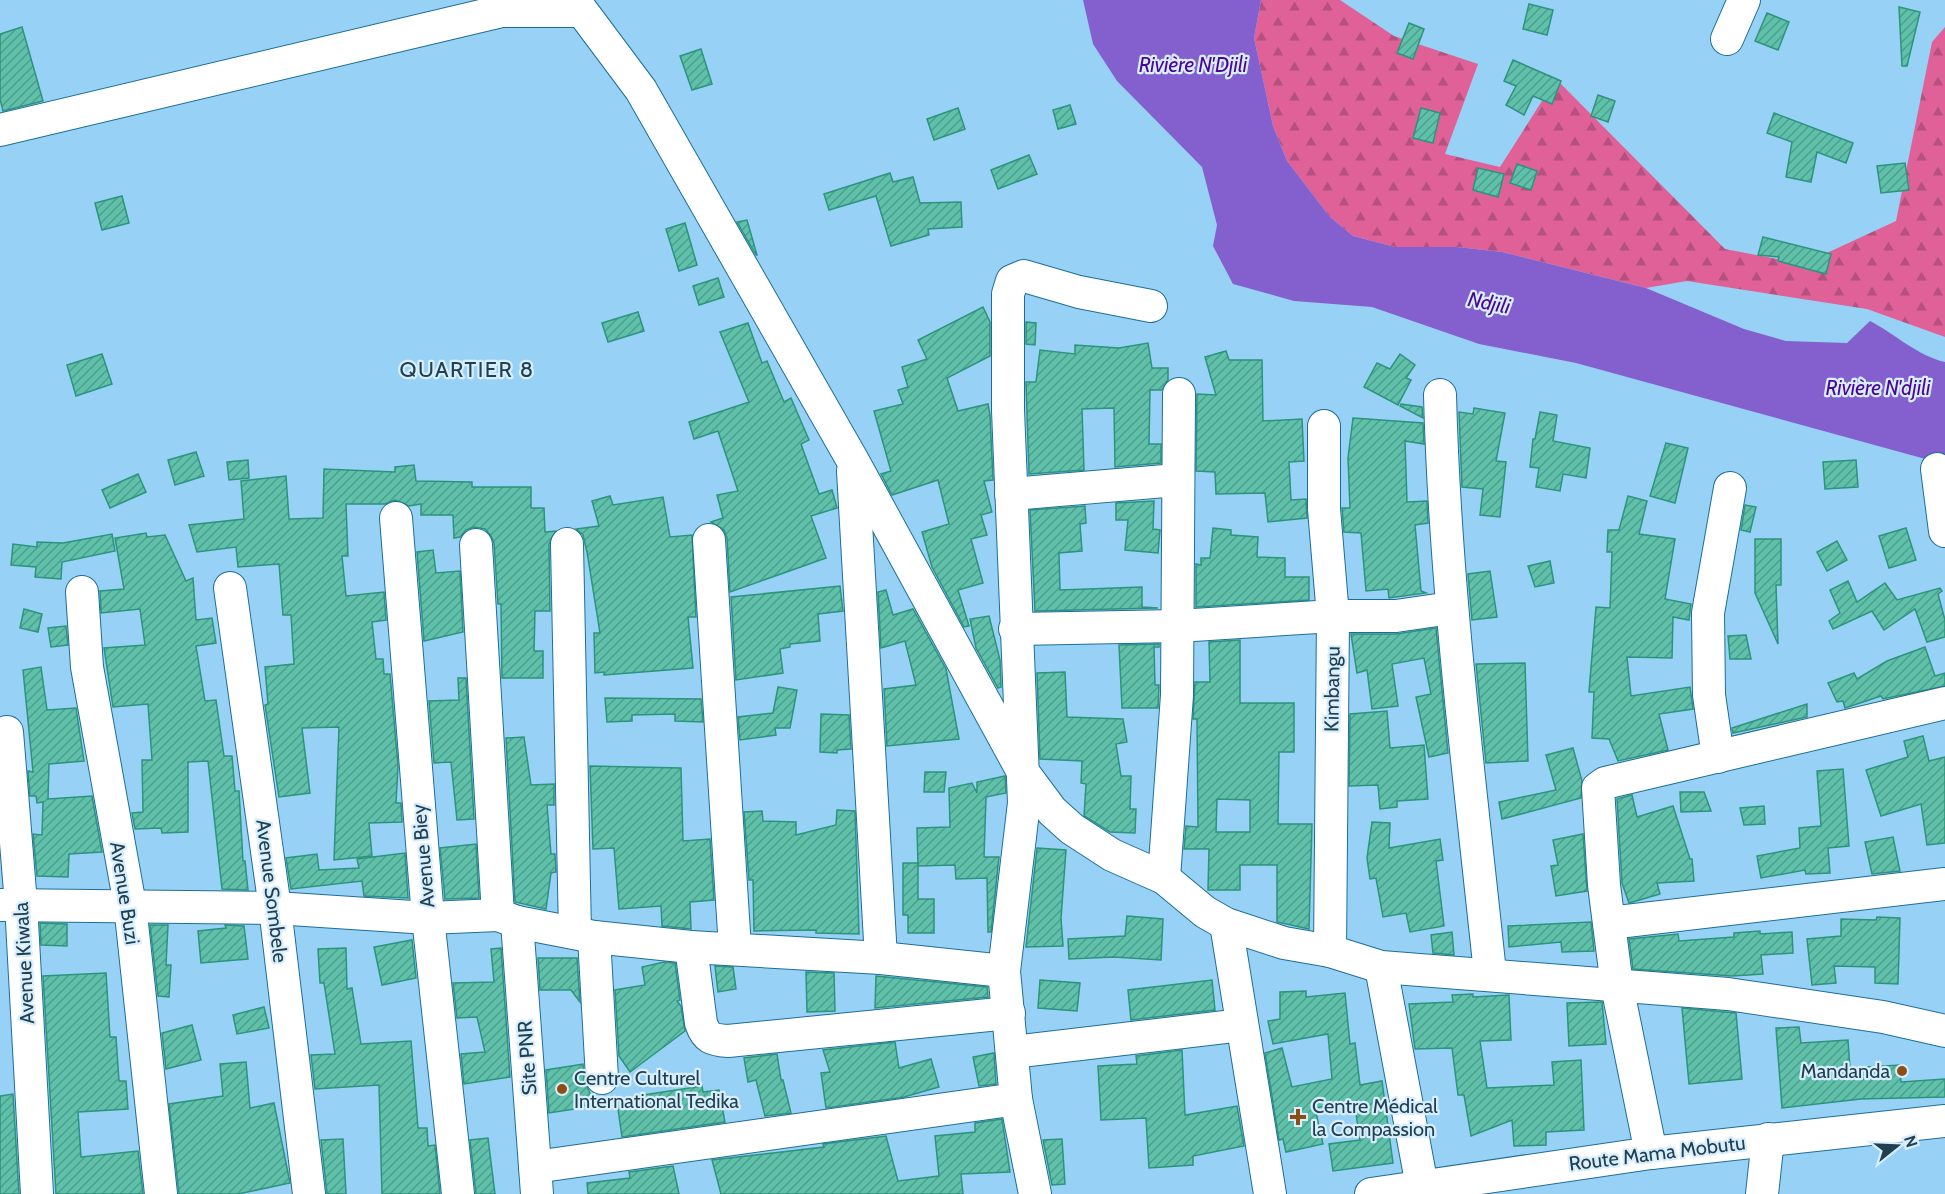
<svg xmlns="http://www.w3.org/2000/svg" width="1945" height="1194" viewBox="0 0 1945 1194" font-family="Cabin,sans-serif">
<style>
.forest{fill:url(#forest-firs)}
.water{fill:#8460cf}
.building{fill:url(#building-hatch);stroke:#2c937e;stroke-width:1.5;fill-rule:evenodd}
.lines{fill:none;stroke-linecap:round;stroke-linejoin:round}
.minor-casing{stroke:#1d6e97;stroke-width:34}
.minor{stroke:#fff;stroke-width:32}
.poi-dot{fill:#8d4d16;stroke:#d8eefc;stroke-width:2}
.labels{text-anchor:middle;stroke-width:4.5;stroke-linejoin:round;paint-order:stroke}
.street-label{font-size:20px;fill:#204052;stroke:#d8eefc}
.poi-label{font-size:20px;fill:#204052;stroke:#d8eefc;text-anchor:start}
.water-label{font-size:21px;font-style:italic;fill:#4d0597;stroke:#d8eefc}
.quarter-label{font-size:22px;letter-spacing:1.5px;fill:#204052;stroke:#d8eefc}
</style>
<defs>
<pattern id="forest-firs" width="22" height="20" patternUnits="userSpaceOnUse" patternTransform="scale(1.5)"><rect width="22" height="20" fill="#df6197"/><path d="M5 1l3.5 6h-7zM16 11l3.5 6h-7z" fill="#b4517e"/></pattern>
<pattern id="building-hatch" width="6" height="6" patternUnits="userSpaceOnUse" patternTransform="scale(1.5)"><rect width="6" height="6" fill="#60c1aa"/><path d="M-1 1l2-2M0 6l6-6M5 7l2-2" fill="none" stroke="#4f9e8d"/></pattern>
</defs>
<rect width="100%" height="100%" fill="#97d2f6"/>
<!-- forest -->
<polygon class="forest" points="1261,0 1340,0 1394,36 1478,64 1445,154 1500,167 1556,79 1725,249 1803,264 1896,221 1932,42 1945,27 1945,337 1867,309 1687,281 1646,288 1502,252 1457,247 1395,247 1353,236 1330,217 1287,161 1273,126 1254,38"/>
<!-- water -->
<path class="water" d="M1083 0H1261L1254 38 1273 126 1287 161 1330 217 1353 236 1395 247H1457L1502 252 1646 288 1744 329 1786 341 1847 343 1870 321C1895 334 1918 356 1945 362V454L1929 460 1576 363 1479 344 1372 307 1294 301 1233 284 1213 246 1217 225 1202 167 1117 81 1093 44Z"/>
<!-- building -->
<g class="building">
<polygon points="1529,4 1553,10 1547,35 1523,29"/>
<polygon points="1899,7 1920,12 1907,66 1902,66"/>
<polygon points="1767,13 1789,22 1778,50 1755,41"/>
<polygon points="1409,23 1424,29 1413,59 1397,53"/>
<polygon points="22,27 43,101 3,111 0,99 0,34"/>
<polygon points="701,49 712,84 692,90 680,56"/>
<polygon points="1513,60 1561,81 1552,104 1533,96 1524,115 1506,105 1516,86 1504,81"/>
<polygon points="1598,95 1615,101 1608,122 1591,116"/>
<polygon points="1070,105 1076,124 1058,129 1053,110"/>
<polygon points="958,108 965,129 934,140 927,119"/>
<polygon points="1421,108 1440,113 1433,143 1413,138"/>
<polygon points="1774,113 1853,143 1846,163 1817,152 1811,182 1786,177 1792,142 1767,133"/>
<polygon points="1029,155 1037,174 998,189 991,170"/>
<polygon points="1905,163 1909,190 1881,193 1877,166"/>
<polygon points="1517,164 1537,171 1531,190 1510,183"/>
<polygon points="1478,168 1504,174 1498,197 1473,190"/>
<polygon points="890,173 893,182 913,177 920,203 961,202 962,227 928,229 929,235 891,246 876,196 829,210 824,194"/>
<polygon points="122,196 129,223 102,230 95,203"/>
<polygon points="747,220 757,255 756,255 737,222"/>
<polygon points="685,223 697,265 679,271 666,229"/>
<polygon points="1763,237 1831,254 1826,274 1778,261 1779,257 1758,255"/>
<polygon points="718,278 724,297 699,305 693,286"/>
<polygon points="983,307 990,322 990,356 947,378 958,411 988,404 990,415 993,480 984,481 992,512 981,515 987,535 971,539 983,583 958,590 969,626 964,627 932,567 922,532 949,524 938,480 892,495 881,474 891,471 874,411 903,404 898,390 908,387 902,367 927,359 918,340"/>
<polygon points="638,312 644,331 608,342 602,323"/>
<polygon points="1026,322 1036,323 1035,345 1026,344"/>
<polygon points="748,323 762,363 767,361 784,402 791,398 809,440 801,444 819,494 832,490 837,508 811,516 826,558 730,592 727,538 724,530 711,522 723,518 717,495 738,491 718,431 694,439 689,422 749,402 720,332"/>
<polygon points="1148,343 1152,368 1168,368 1168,380 1162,390 1150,390 1149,444 1161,444 1161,463 1115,467 1114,408 1082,409 1084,470 1029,474 1026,382 1036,382 1040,350 1075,354 1075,345 1119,348"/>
<polygon points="1226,351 1229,360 1262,360 1263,421 1302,419 1304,461 1289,462 1291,500 1306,499 1307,518 1268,522 1265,493 1216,494 1215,472 1196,471 1197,394 1216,395 1205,357"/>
<polygon points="102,354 112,384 76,396 67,365"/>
<polygon points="1400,354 1415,365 1406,378 1411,380 1398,405 1364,387 1377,363 1390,369"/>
<polygon points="1401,404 1422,407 1423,418 1400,406"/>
<polygon points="1474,408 1505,413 1496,461 1506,462 1500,517 1480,515 1483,489 1462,487 1459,412 1473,414"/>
<polygon points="1540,412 1557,415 1553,441 1590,448 1586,478 1563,474 1560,491 1536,487 1539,468 1530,467 1533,439 1535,439"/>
<polygon points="1353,418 1423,423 1424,444 1405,441 1407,502 1427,501 1428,523 1415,525 1421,591 1426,593 1389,598 1388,589 1366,591 1361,533 1344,532 1342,508 1350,508 1348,458"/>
<polygon points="1666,443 1688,448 1675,503 1650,496"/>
<polygon points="196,452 204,476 175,485 168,460"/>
<polygon points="248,460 249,478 229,480 227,462"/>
<polygon points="1856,460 1858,487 1825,489 1823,462"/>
<polygon points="414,465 416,481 472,482 472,487 531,487 531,508 544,508 545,532 556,531 549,544 550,611 535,611 534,651 543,651 543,678 502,678 501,604 498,604 494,543 491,536 485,529 474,527 466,530 460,537 454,538 453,515 421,515 421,504 409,506 395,500 385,504 346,504 348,556 342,556 346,596 384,592 386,620 372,622 376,659 383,659 384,674 390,674 398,766 396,803 401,803 402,822 369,823 372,856 334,860 339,727 302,728 310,793 279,797 265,705 268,704 265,667 294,664 291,615 283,615 279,564 238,567 236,547 197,552 189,525 244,519 241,481 286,476 289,519 323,518 324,469 395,472 395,467"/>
<polygon points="138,474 146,492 110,508 102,490"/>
<polygon points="610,496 613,505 663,497 670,537 692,535 696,617 688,617 693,668 604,675 604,672 595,673 594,633 600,633 587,552 583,535 576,529 599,526 592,501"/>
<polygon points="1628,496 1647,501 1639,534 1675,539 1665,599 1691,604 1689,620 1673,617 1672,658 1627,657 1631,696 1690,687 1693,709 1659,714 1668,750 1618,761 1609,739 1592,738 1594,692 1589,692 1596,607 1610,608 1612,552 1607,552 1608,530 1619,530"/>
<polygon points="1154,501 1153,529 1160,530 1158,553 1125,550 1128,520 1116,520 1116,503"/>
<polygon points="1745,505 1756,507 1750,532 1741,530"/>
<polygon points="1085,506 1086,523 1080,524 1082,551 1059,553 1060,590 1142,587 1142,607 1158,608 1035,611 1030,510"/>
<polygon points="1213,528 1231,530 1231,535 1258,537 1257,557 1285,558 1285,577 1309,577 1309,600 1196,607 1196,564 1201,565 1201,558 1210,558"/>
<polygon points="1906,528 1916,560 1889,568 1879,536"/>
<polygon points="146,533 147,537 165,535 186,581 193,578 196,620 212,618 216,643 196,646 205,701 216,700 224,756 232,756 235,791 239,791 243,861 245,861 248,890 222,889 208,761 188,762 188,832 162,833 161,828 135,829 132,813 143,812 142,760 152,760 148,704 113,707 104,648 145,645 140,609 101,613 100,591 124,589 115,538"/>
<polygon points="112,534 115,551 62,562 61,579 35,577 36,567 11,565 13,544 37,547 37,542 63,543"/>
<polygon points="1755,539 1781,539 1781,585 1776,585 1778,644 1755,593"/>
<polygon points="1837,541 1847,560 1827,571 1817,552"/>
<polygon points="433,550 436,573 460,571 463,632 424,641 417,552"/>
<polygon points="1550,561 1554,583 1535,587 1528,566"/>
<polygon points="1490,571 1497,617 1472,620 1468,574"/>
<polygon points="1848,581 1857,602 1885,583 1897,600 1940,588 1942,591 1938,594 1945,620 1945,637 1927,642 1915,609 1884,630 1872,611 1833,629 1829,621 1840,613 1830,590"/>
<polygon points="840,586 843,611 818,614 820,641 790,644 790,647 780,649 783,673 736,680 731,597"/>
<polygon points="886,590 893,615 913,609 946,669 959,739 887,746 884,689 916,685 905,641 881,648 878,592"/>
<polygon points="24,609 42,614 38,632 20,628"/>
<polygon points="989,616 1000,660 1001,687 998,688 976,648 970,619"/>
<polygon points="66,626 68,645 51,647 48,628"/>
<polygon points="1436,628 1448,753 1429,757 1416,697 1431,694 1424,658 1392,664 1398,706 1372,709 1367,670 1357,673 1351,634 1396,634"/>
<polygon points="1746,635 1751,659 1730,659 1728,636"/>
<path d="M1240 640V703H1294V752H1279L1278 824H1312L1309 929 1277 922V865H1240V890H1208L1209 849H1184L1186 826 1198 827 1197 719H1193L1195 682H1210L1209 642ZM1217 799 1250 800V832H1216Z"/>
<polygon points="1159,644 1159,647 1154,647 1155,685 1159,685 1158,708 1122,708 1119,645"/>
<polygon points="1925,647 1935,676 1945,673 1945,686 1883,699 1881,696 1845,708 1843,701 1837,702 1828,683 1854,673 1857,679 1887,661"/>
<polygon points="1525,663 1528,761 1486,763 1476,664"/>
<polygon points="41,667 47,710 76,708 84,761 49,764 48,799 92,796 102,852 69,854 68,877 37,876 33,834 42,835 43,802 37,803 36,796 30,796 28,771 33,772 23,670"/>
<polygon points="1065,672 1067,717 1123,719 1127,742 1116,744 1121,776 1131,776 1130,809 1136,809 1135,833 1110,832 1084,816 1086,784 1081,783 1082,761 1040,759 1037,673"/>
<polygon points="458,678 466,678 474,819 457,820 451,762 434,763 429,701 459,700"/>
<polygon points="778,687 797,690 790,728 775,728 776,735 740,740 738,717 773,713"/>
<polygon points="605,698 701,699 703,722 675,721 675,714 632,715 632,721 607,722"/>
<polygon points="1807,704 1807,717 1733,733 1732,728"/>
<polygon points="1387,711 1390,748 1424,745 1428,799 1397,801 1397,807 1380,809 1378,785 1349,786 1350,714"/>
<polygon points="821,714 849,715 851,749 837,750 837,753 820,752"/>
<polygon points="1923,736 1929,761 1945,757 1945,843 1927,845 1921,804 1881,816 1866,770 1908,757 1904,741"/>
<polygon points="524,737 531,785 554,784 554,805 547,805 551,854 555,854 556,872 551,873 546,909 515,902 506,738"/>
<polygon points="1573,748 1582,781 1581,798 1502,819 1499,802 1556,790 1546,755"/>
<polygon points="590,766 681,768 683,841 710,839 714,900 690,902 691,929 662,926 661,906 619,909 614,848 593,849"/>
<polygon points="1843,769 1849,846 1828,848 1830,873 1806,874 1805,870 1761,878 1757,856 1800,848 1799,828 1821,826 1817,771"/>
<polygon points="925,772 946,772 944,792 924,792"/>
<polygon points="1005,776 1006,793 986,797 984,857 999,857 991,932 988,932 987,878 956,879 955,865 918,866 917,828 950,827 949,788 972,783 977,793 977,782"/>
<polygon points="1680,792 1704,792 1711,811 1681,812"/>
<polygon points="1632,795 1637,817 1673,806 1690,859 1692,859 1694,881 1657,883 1660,894 1629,903 1622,883 1617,799"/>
<polygon points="1764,806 1765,824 1744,825 1740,808"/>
<polygon points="837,810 855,811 859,934 816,933 816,930 754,931 753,880 749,880 744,812 762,811 763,821 796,822 796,835 836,825"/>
<polygon points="1372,822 1390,823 1389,848 1440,839 1443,860 1436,861 1444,926 1410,932 1406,913 1383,917 1376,878 1370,879 1367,858"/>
<polygon points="1583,834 1587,891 1556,896 1551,866 1558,865 1553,840"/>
<polygon points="1893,837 1900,871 1872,874 1865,842"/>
<polygon points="476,844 479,898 445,899 440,848"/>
<polygon points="1037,848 1066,850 1061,918 1063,946 1026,947"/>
<polygon points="405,853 408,898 364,896 362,881 291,889 286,858 317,854 319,870 359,868 357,859"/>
<polygon points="903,863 918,863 918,899 934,899 934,933 908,933 908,915 903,915"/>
<polygon points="1127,916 1163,919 1161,960 1114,957 1069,959 1068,939 1125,936"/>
<polygon points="1877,917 1900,918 1898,984 1875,983 1875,967 1834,966 1836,983 1812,985 1807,939 1841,936 1841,919 1876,920"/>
<polygon points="1591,922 1594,951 1562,952 1561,942 1509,947 1508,926"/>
<polygon points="40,923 67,924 67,946 41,945"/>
<polygon points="150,925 168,925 166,965 171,965 169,997 158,996"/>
<polygon points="225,925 244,926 248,959 201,963 198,931 226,928"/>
<polygon points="1760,931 1760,934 1792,932 1793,953 1761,955 1763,974 1732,976 1633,969 1629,939 1678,934 1679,941 1734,937 1734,933"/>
<polygon points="1452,932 1454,955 1433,953 1431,935"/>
<polygon points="412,940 416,978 382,985 374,947"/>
<polygon points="346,948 347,989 352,988 361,1044 411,1041 418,1128 427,1128 428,1146 435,1145 440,1194 382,1194 379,1085 315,1089 311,1055 335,1054 324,983 320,983 318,949"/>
<polygon points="501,948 510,1077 464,1084 461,1054 485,1052 477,1017 457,1018 453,983 494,982 491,949"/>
<polygon points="538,958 577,958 580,1002 571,990 540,990"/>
<polygon points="664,962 675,963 680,1000 677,1001 681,1006 685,1031 630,1072 619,1056 615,990 645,985 642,967"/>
<polygon points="715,966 733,967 736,989 718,992"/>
<polygon points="806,972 834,973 835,1011 807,1012"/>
<polygon points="106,973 110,1037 116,1037 119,1081 126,1081 128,1109 78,1112 81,1157 138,1151 143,1194 56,1194 43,976"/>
<polygon points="876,976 987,987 988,997 875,1008"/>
<polygon points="1040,980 1080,983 1077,1011 1038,1008"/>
<polygon points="1212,980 1215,1010 1131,1020 1128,990"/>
<polygon points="1306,991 1306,997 1345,993 1350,1044 1355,1043 1360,1085 1382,1081 1393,1163 1333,1171 1329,1144 1360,1140 1354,1101 1315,1108 1323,1144 1286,1152 1283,1139 1279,1140 1265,1053 1282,1048 1292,1087 1332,1079 1328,1034 1273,1044 1268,1021 1280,1019 1280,992"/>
<polygon points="1473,994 1473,997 1509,995 1511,1040 1480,1041 1487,1088 1554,1085 1552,1062 1581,1060 1584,1130 1546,1132 1546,1145 1514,1146 1512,1120 1471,1136 1464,1095 1458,1095 1452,1048 1415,1049 1409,1004 1453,1002 1452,995"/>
<polygon points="1602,1002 1606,1044 1569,1046 1567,1003"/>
<polygon points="264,1007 269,1028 237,1034 233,1015"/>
<polygon points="1682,1008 1736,1013 1742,1079 1689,1084"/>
<polygon points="192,1025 201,1060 166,1069 162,1033"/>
<polygon points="1799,1027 1801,1043 1848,1040 1850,1068 1900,1065 1901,1082 1945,1079 1945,1097 1861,1099 1782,1108 1776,1028"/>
<polygon points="895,1042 899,1068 931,1059 939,1087 904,1097 826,1108 821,1073 830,1072 823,1050"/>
<polygon points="1182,1050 1185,1115 1237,1106 1244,1146 1193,1156 1193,1165 1149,1168 1146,1118 1101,1120 1098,1066 1137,1064 1136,1056"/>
<polygon points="994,1053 996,1084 979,1086 973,1057"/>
<polygon points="777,1054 781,1080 783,1080 791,1113 765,1116 756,1080 748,1082 744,1058"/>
<polygon points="246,1062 250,1108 274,1103 290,1183 238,1194 179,1194 169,1104 223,1096 220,1064"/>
<polygon points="583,1064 584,1080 593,1100 581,1108 549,1113 546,1070"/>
<polygon points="702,1086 703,1092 719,1090 725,1122 622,1137 617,1102 643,1095"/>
<polygon points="13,1094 19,1194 0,1194 0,1096"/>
<polygon points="1002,1119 1010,1172 961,1174 963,1194 721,1194 712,1160 824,1147 823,1144 886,1136 898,1181 939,1176 935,1136 975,1132 975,1123"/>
<polygon points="488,1138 495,1194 476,1194 470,1140"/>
<polygon points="343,1139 346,1194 327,1194 321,1140"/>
<polygon points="1062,1139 1065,1184 1052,1185 1043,1140"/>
<polygon points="673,1166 679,1194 588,1194 587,1183 630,1178 629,1172"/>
</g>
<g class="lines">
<!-- minor casing -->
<g class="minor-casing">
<g id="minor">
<polyline points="1727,39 1744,0"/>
<polyline points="0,130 502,11 582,11 641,90 853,461 1023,772 1052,811 1072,829 1112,855 1164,878 1205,912 1226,924 1284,943 1330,951 1381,967 1728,994 1883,1017 1945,1031"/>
<path d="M1440 395C1445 589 1470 781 1490 973"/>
<polyline points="1324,426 1324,509 1333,616 1330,951"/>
<polyline points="1937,469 1945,531"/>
<polyline points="853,471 881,958"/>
<polyline points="1011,494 1177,480"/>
<polyline points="396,518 428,918 458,1194"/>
<polyline points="709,540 735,948"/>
<polyline points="567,544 575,933"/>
<polyline points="476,545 498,915"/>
<polyline points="230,588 275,908 309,1194"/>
<polyline points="82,592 87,667 130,905 161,1194"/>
<polyline points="1015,629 1178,626 1333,616 1396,616 1451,608"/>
<polyline points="7,732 21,904 37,1194"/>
<polyline points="1718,757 1709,695 1708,613 1730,488"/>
<polyline points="1164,878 1177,695 1179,394"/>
<polyline points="0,905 275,908 428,918 498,915 517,922 594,937 691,947 881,958 1004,971"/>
<polyline points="517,922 537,1194"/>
<polyline points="1609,923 1945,884"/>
<polyline points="1226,924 1270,1194"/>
<polyline points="594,937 602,1078"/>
<path d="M691 947 701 1023C706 1038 712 1040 728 1041L1009 1013"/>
<polyline points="1381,967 1422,1186"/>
<polyline points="1013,1052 1242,1025"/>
<polyline points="1651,1153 1617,986 1604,885 1598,788 1605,783 1945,703"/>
<polyline points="535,1167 1016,1099"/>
<polyline points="1035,1194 1016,1099 1004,971 1024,803 1008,410 1008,294 1012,281 1024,276 1079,292 1151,306"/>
<polyline points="1371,1194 1651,1153 1945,1121"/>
<polyline points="1762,1194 1768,1139"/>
</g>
</g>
<!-- minor -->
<use href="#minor" class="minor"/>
</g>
<!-- markers -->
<g class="poi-dot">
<circle cx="1902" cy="1071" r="6"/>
<circle cx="562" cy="1089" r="6"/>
<path d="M1295 1108h6v6h6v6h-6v6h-6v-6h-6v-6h6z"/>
</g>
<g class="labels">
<!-- street labels -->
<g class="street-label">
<text transform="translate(1332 689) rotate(-89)" y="7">Kimbangu</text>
<text transform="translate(423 856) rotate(-95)" y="7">Avenue Biey</text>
<text transform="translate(272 891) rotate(83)" y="7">Avenue Sombele</text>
<text transform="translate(125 893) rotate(81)" y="7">Avenue Buzi</text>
<text transform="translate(24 963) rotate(-93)" y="7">Avenue Kiwala</text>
<text transform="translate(527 1058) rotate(-94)" y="7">Site PNR</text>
<text transform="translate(1657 1153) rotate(-7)" y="7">Route Mama Mobutu</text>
</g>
<!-- poi labels -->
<g class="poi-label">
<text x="1890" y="1078" text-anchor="end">Mandanda</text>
<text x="574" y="1085">Centre Culturel<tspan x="574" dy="23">International Tedika</tspan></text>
<text x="1312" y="1113">Centre Médical<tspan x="1312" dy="23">la Compassion</tspan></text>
</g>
<!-- water labels -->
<g class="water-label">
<text x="1193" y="72">Rivière N'Djili</text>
<text transform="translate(1489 303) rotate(11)" y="7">Ndjili</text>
<text x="1878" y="395">Rivière N'djili</text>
</g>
<!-- quarter labels -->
<g class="quarter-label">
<text x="467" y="377">QUARTIER 8</text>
</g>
</g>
<!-- north arrow -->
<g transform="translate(1897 1146) rotate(72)" stroke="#d8eefc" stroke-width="4.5" paint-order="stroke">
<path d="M0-4.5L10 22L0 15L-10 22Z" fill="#204052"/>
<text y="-9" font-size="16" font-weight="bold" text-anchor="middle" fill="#204052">N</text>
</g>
</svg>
